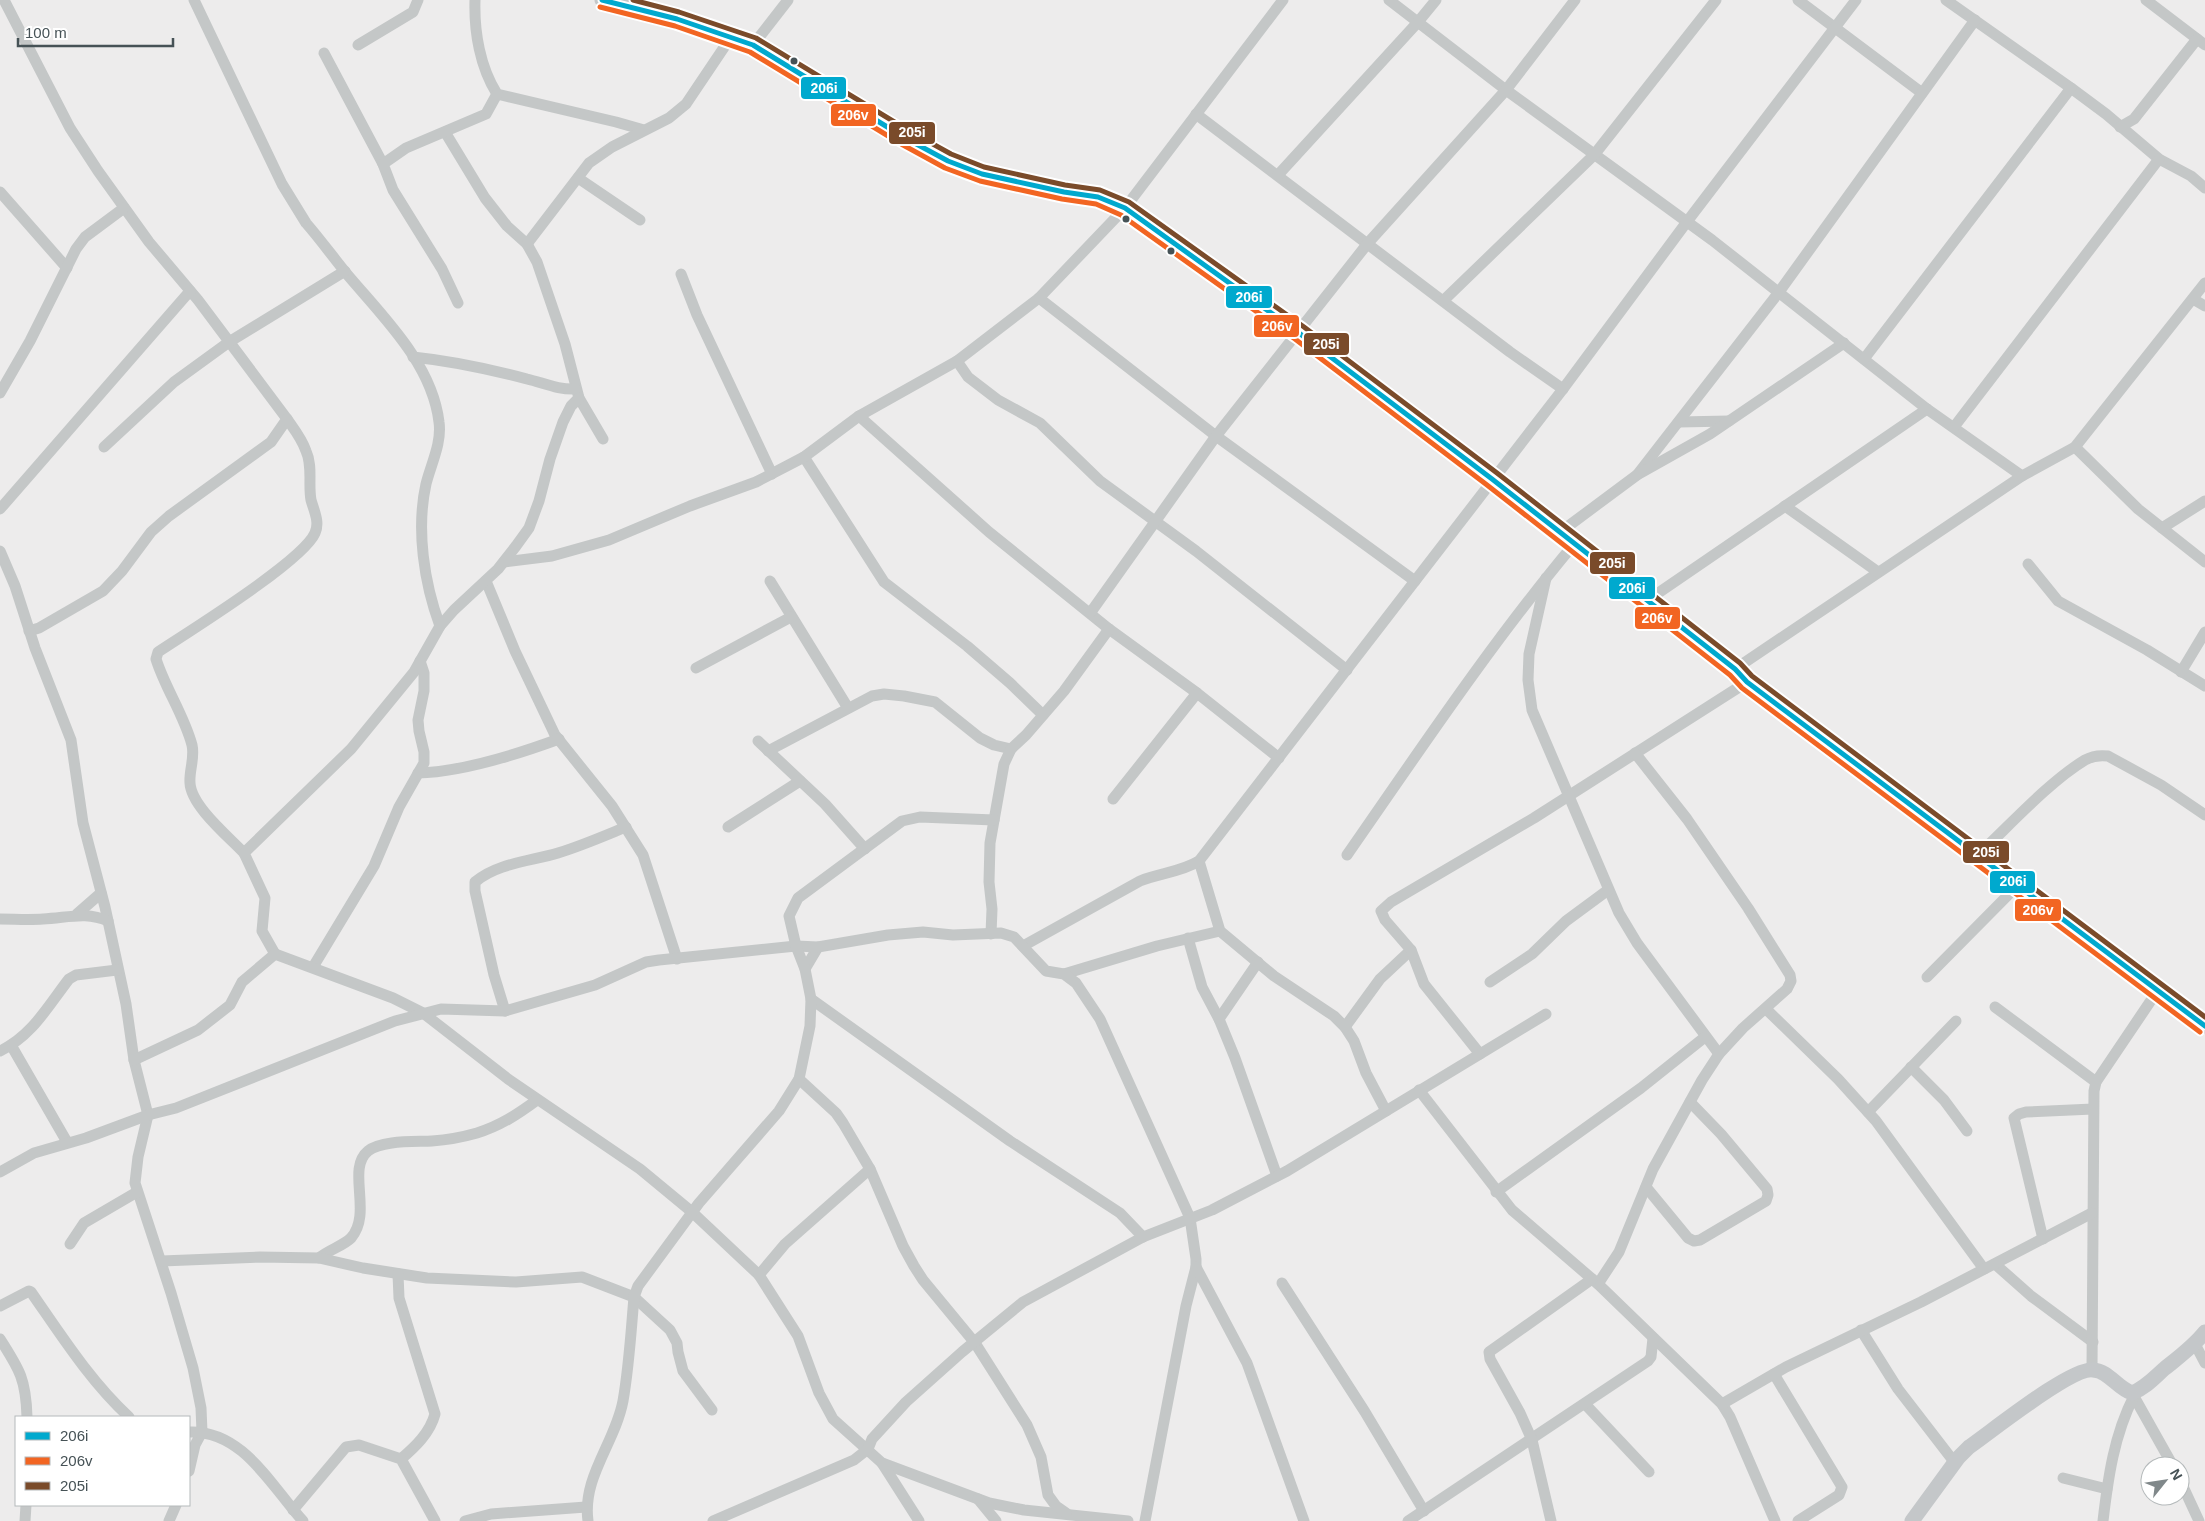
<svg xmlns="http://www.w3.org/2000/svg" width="2205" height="1521" viewBox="0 0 2205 1521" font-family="Helvetica,sans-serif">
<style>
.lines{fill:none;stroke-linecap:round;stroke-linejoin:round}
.street{stroke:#c4c7c7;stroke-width:11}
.secondary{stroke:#c4c7c9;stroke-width:15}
.bus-1-casing{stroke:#fff;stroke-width:9}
.bus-2-casing{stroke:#fff;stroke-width:9}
.bus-3-casing{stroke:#fff;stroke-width:9}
.bus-1{stroke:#00a9ce;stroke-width:5}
.bus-2{stroke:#f26522;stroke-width:5}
.bus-3{stroke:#7a4b2a;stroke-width:5}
.bus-dot{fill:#465256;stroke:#fff;stroke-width:2}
.line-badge{stroke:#fff;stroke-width:2}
.badge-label{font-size:14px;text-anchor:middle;font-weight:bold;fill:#fff}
</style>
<rect width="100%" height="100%" fill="#edecec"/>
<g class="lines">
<!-- street -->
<g class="street">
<polyline points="4,0 70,128 98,171 149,242 198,300 287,419 271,442 169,516 151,532 122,571 103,591 39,628 29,631"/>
<path d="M194 0 282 184 306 223C320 239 333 257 346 273 382 316 432 363 439 422 442 443 431 464 426 484 416 529 424 583 440 626"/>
<path d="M475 0C474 32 480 67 497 94L616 122 644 130"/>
<polyline points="1389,0 1506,90 1712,240 1927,409 2022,476 1735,669"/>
<polyline points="1798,0 1922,93"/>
<polyline points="1946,0 2071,88 2106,114 2159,159 2191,176 2205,188"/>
<polyline points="2146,0 2205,45"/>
<polyline points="358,45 413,12 418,0"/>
<polyline points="753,45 788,0"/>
<polyline points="324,53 383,164"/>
<polyline points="1196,114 1510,352 1563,389"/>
<polyline points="2120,127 2134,119 2197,39"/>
<polyline points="445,132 485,198 507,226 527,244 537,262 565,344 579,398 603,439"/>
<polyline points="1278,175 1418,22 1436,0"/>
<polyline points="578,178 640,220"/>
<polyline points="0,192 67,268"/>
<polyline points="527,244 589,163 612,147 669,118 686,104 731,37"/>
<polyline points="681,274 697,315 772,474"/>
<polyline points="1039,298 1216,436 1415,581"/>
<polyline points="2193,299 2205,306"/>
<polyline points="1444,300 1594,155 1716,0"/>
<polyline points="458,303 442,269 393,190 383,164 406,148 486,114 497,94"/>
<path d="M413 357C452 361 489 369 527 379 544 383 558 390 576 389"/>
<polyline points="1864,359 2071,88"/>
<polyline points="957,361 968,377 998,400 1040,423 1100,481 1196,551 1347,670"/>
<polyline points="0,393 30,341 76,249 85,237 124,208"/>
<polyline points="859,416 989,532 1109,629 1197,693 1279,758"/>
<polyline points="1679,422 1729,421"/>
<polyline points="1954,427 2159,159"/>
<polyline points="104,447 174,382 229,342 345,271"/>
<polyline points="2075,447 2138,509 2205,562"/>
<polyline points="804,457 884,582 967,646 1010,683 1043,715"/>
<polyline points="1637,475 1779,292 1975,20"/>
<polyline points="2022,476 2075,447 2205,283"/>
<polyline points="1785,506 1878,572"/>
<polyline points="0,509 190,291"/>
<polyline points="2162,528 2205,501"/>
<polyline points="1559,533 1637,475 1710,434 1844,343"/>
<polyline points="0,551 15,586 35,648 71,740 83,823 105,907 126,1004 134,1060 148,1115 138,1157 135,1183 171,1293 193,1368 201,1408 202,1432 195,1445 189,1471"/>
<polyline points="504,562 552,556 609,540 690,506 756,482 804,457 859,416 957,361 1039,298 1125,208 1283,0"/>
<polyline points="2028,564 2058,601 2147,650 2205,686"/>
<polyline points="1546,578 1529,654 1528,680 1532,710 1619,913 1637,943 1719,1054"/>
<polyline points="486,581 515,651 555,735 612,806 643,855 677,959"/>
<polyline points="770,581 848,708"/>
<polyline points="1648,600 1927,409"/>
<polyline points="1091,612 1216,436 1368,243 1506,90 1575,0"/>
<polyline points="696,668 791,617"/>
<polyline points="2181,672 2205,632"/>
<polyline points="758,741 825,804 865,849"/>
<polyline points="768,751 872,696 884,694 904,696 935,702 980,738 994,745 1011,749"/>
<path d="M418 773C462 772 518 754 559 739"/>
<polyline points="1113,799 1197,693"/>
<polyline points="728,827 800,781"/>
<path d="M244 853C229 837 191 806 190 783 189 770 195 758 192 745 184 715 165 688 156 659L158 652C188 632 303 561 315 533 320 522 314 511 311 500 308 484 313 466 306 451 302 439 294 429 287 419"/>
<path d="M1347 855C1420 750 1492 642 1574 544"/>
<path d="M1978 855C2009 826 2050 781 2085 760 2092 756 2100 755 2108 756L2161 785 2205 815"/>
<polyline points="1199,861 1220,931 1274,976 1334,1016 1345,1027 1354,1041 1366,1073 1386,1111"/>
<polyline points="77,914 101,893"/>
<path d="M0 919C14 919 29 920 43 919 67 918 86 911 108 921"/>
<polyline points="991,934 992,909 989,882 990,843 1004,764 1011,749 1026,735 1064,691 1109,629"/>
<polyline points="1188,938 1202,987 1219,1019 1235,1058 1277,1176"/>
<path d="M1023 946 1140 881C1160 873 1181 872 1199 861L1563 389 1686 223 1856 0"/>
<polyline points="275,954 262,931 265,898 244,853 351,749 414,672 440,626 454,610 498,569 516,546 529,528 539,501 550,459 563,422 571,406 579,398"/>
<polyline points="313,967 374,866 399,807 424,763 424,752 419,731 418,720 424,691 424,673 420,661"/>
<polyline points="805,969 818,947"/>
<polyline points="1064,974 1157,946 1220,931"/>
<polyline points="1927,977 2018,885"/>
<polyline points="1490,982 1532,954 1566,921 1608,890"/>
<polyline points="811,999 1010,1141 1120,1213 1143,1237"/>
<polyline points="1995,1007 2096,1082"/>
<polyline points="1766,1009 1838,1079 1876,1121 1984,1269"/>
<path d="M505 1011 494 975 475 891V882C497 863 532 861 558 853 581 846 604 836 626 827"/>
<polyline points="1219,1019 1258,962"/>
<polyline points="1345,1027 1380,979 1411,950"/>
<polyline points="11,1045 67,1142"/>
<path d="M0 1051C32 1036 48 1006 69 979L76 975 117 970"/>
<polyline points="1480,1054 1424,984 1411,950 1385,920 1381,911 1391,902 1534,818 1747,682"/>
<polyline points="134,1060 198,1030 230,1005 242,982 275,954 393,998 423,1013 508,1079 640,1169 692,1212 759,1275 798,1336 819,1393 833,1419 882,1463 989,1503 1024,1510 1128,1521"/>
<polyline points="1911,1067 1944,1100 1967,1131"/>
<polyline points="799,1079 836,1113 843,1123 870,1169 903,1246 914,1266 923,1280 975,1343 1027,1425 1041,1457 1048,1495 1056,1506 1066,1513"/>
<polyline points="1419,1090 1512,1210 1598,1284 1722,1404 1730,1417 1775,1521"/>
<polyline points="1868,1112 1956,1021"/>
<polyline points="0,1172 34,1153 86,1138 148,1115 176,1108 395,1021 441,1009 505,1011 595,985 646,962 659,960 796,946 818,947 888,935 923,932 953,935 1001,933 1014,937 1046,971 1064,974 1076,983 1100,1019 1190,1218 1196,1259 1196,1267 1186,1306 1145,1521"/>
<polyline points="1646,1187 1688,1238 1694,1241 1700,1240 1766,1201 1768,1195 1767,1189 1721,1134 1690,1102"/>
<polyline points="1496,1192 1641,1088 1705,1037"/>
<polyline points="2043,1239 2014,1118 2019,1114 2026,1112 2093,1109"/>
<polyline points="70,1244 84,1223 137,1192"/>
<path d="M319 1258C328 1250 343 1246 351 1238 373 1213 346 1169 368 1151 382 1140 415 1142 432 1141 446 1140 463 1137 477 1133 500 1126 518 1114 537 1100"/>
<polyline points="162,1261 260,1257 319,1258 363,1268 427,1278 516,1282 582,1277 634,1297 670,1330 677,1343 678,1352 683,1371 712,1410"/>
<polyline points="1995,1264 2031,1296 2093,1342"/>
<polyline points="1196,1267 1247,1363 1304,1521"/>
<path d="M398 1274 399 1298 435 1414C430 1433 415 1447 401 1459"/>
<polyline points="759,1275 785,1244 870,1169"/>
<polyline points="1282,1283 1365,1412 1424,1511"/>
<polyline points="1598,1284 1619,1252 1653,1169 1702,1080 1719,1054 1743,1028 1787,989 1791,981 1790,975 1748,908 1687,819 1635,753"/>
<path d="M0 1306 29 1291 31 1292C61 1335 90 1381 129 1417"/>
<polyline points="1861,1330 1898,1389 1955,1463"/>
<path d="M0 1339C20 1370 26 1380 27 1417"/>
<polyline points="2195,1344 2205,1363"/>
<polyline points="2092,1369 2094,1091 2096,1082 2158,990"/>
<polyline points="1774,1374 1842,1487 1839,1495 1798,1521"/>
<polyline points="2132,1393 2173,1466"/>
<polyline points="1585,1404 1649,1472"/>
<polyline points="1722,1404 1786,1367 1921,1302 2092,1213"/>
<path d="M189 1432C243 1430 271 1486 303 1521"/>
<polyline points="882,1463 919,1521"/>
<polyline points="2063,1478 2107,1489"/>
<polyline points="2180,1480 2199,1521"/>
<polyline points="978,1499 996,1521"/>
<polyline points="293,1510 346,1447 359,1445 401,1459 435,1521"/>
<polyline points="25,1521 26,1505"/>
<polyline points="169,1521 176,1505"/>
<polyline points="465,1521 491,1514 586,1507"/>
<path d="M588 1521C582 1477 615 1443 623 1401 629 1367 631 1332 634 1297L638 1286 699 1203 779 1111 799 1079 810 1026 811 999 805 969 796 946 789 916 798 898 902 821 920 817 994 820"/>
<polyline points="713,1521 854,1460 868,1449 872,1439 906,1402 962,1352 1023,1302 1143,1237 1212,1210 1287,1171 1546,1014"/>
<polyline points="1408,1521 1648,1361 1651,1357 1653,1338"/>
<polyline points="1551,1521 1532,1440 1520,1413 1490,1359 1489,1352 1592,1279"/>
<path d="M2103 1521C2108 1478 2114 1435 2134 1396"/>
</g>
<!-- secondary -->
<g class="secondary">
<polyline points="602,0 677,19 753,45 907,139 948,161 982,174 1064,192 1098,197 1125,208 1299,333 1492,479 1735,669 1747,682 2205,1026"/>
<path d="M1912 1521 1958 1458 1969 1447C1991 1432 2071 1367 2093 1370 2109 1371 2117 1388 2132 1393 2145 1388 2154 1378 2164 1369 2179 1357 2193 1347 2205 1332"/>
</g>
<!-- bus-1 casing -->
<g class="bus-1-casing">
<polyline id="bus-1" points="602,0 677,19 753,45 907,139 948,161 982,174 1064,192 1098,197 1125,208 1299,333 1492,479 1735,669 1747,682 2205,1026"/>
</g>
<!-- bus-2 casing -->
<g class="bus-2-casing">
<polyline id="bus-2" points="600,7 675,26 750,52 903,145 945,168 980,181 1062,199 1096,204 1121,215 1295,339 1487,485 1730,675 1742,688 2200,1032"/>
</g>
<!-- bus-3 casing -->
<g class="bus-3-casing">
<polyline id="bus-3" points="633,0 679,12 756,38 911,132 951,154 984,167 1065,185 1100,190 1129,202 1304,327 1497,473 1740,663 1752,676 2205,1017"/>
</g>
<!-- bus-1 -->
<use href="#bus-1" class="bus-1"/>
<!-- bus-2 -->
<use href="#bus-2" class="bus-2"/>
<!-- bus-3 -->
<use href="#bus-3" class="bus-3"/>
</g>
<!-- markers -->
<g class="bus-dot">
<circle cx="794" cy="61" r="4.5"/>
<circle cx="1126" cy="219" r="4.5"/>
<circle cx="1171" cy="251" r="4.5"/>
</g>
<g class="line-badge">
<rect x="800" y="76" width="47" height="24" rx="5" fill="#00a9ce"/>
<rect x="830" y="103" width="47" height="24" rx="5" fill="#f26522"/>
<rect x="888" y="121" width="48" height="24" rx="5" fill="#7a4b2a"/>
<rect x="1225" y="285" width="48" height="24" rx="5" fill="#00a9ce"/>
<rect x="1253" y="314" width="47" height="24" rx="5" fill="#f26522"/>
<rect x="1303" y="332" width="47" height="24" rx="5" fill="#7a4b2a"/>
<rect x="1589" y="551" width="47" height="24" rx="5" fill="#7a4b2a"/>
<rect x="1608" y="576" width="48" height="24" rx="5" fill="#00a9ce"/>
<rect x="1634" y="606" width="47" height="24" rx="5" fill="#f26522"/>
<rect x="1962" y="840" width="48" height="24" rx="5" fill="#7a4b2a"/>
<rect x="1989" y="870" width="47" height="24" rx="5" fill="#00a9ce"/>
<rect x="2014" y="898" width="48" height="24" rx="5" fill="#f26522"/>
</g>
<g class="badge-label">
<text x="824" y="93">206i</text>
<text x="853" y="120">206v</text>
<text x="912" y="137">205i</text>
<text x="1249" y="302">206i</text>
<text x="1277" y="331">206v</text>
<text x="1326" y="349">205i</text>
<text x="1612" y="568">205i</text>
<text x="1632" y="593">206i</text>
<text x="1657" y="623">206v</text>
<text x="1986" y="857">205i</text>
<text x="2013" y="886">206i</text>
<text x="2038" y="915">206v</text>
</g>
<!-- legend -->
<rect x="15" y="1416" width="175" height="90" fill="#ffffff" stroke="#b5babb"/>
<rect x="25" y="1432" width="25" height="8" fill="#00a9ce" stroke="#b5babb"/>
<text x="60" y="1441" font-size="15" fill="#465256">206i</text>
<rect x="25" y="1457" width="25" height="8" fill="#f26522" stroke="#b5babb"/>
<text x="60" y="1466" font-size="15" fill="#465256">206v</text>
<rect x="25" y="1482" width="25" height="8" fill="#7a4b2a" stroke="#b5babb"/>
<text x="60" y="1491" font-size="15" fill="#465256">205i</text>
<!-- north arrow -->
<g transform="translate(2165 1481) rotate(60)"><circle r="24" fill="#ffffff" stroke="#b5babb"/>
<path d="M0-4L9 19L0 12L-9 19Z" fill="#80888a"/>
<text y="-8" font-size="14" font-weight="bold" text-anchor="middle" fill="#465256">N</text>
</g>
<!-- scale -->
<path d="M18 38v8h155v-8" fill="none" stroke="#465256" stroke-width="2.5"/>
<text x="25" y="38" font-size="15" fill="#465256" stroke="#ffffff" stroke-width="4" paint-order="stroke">100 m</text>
</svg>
